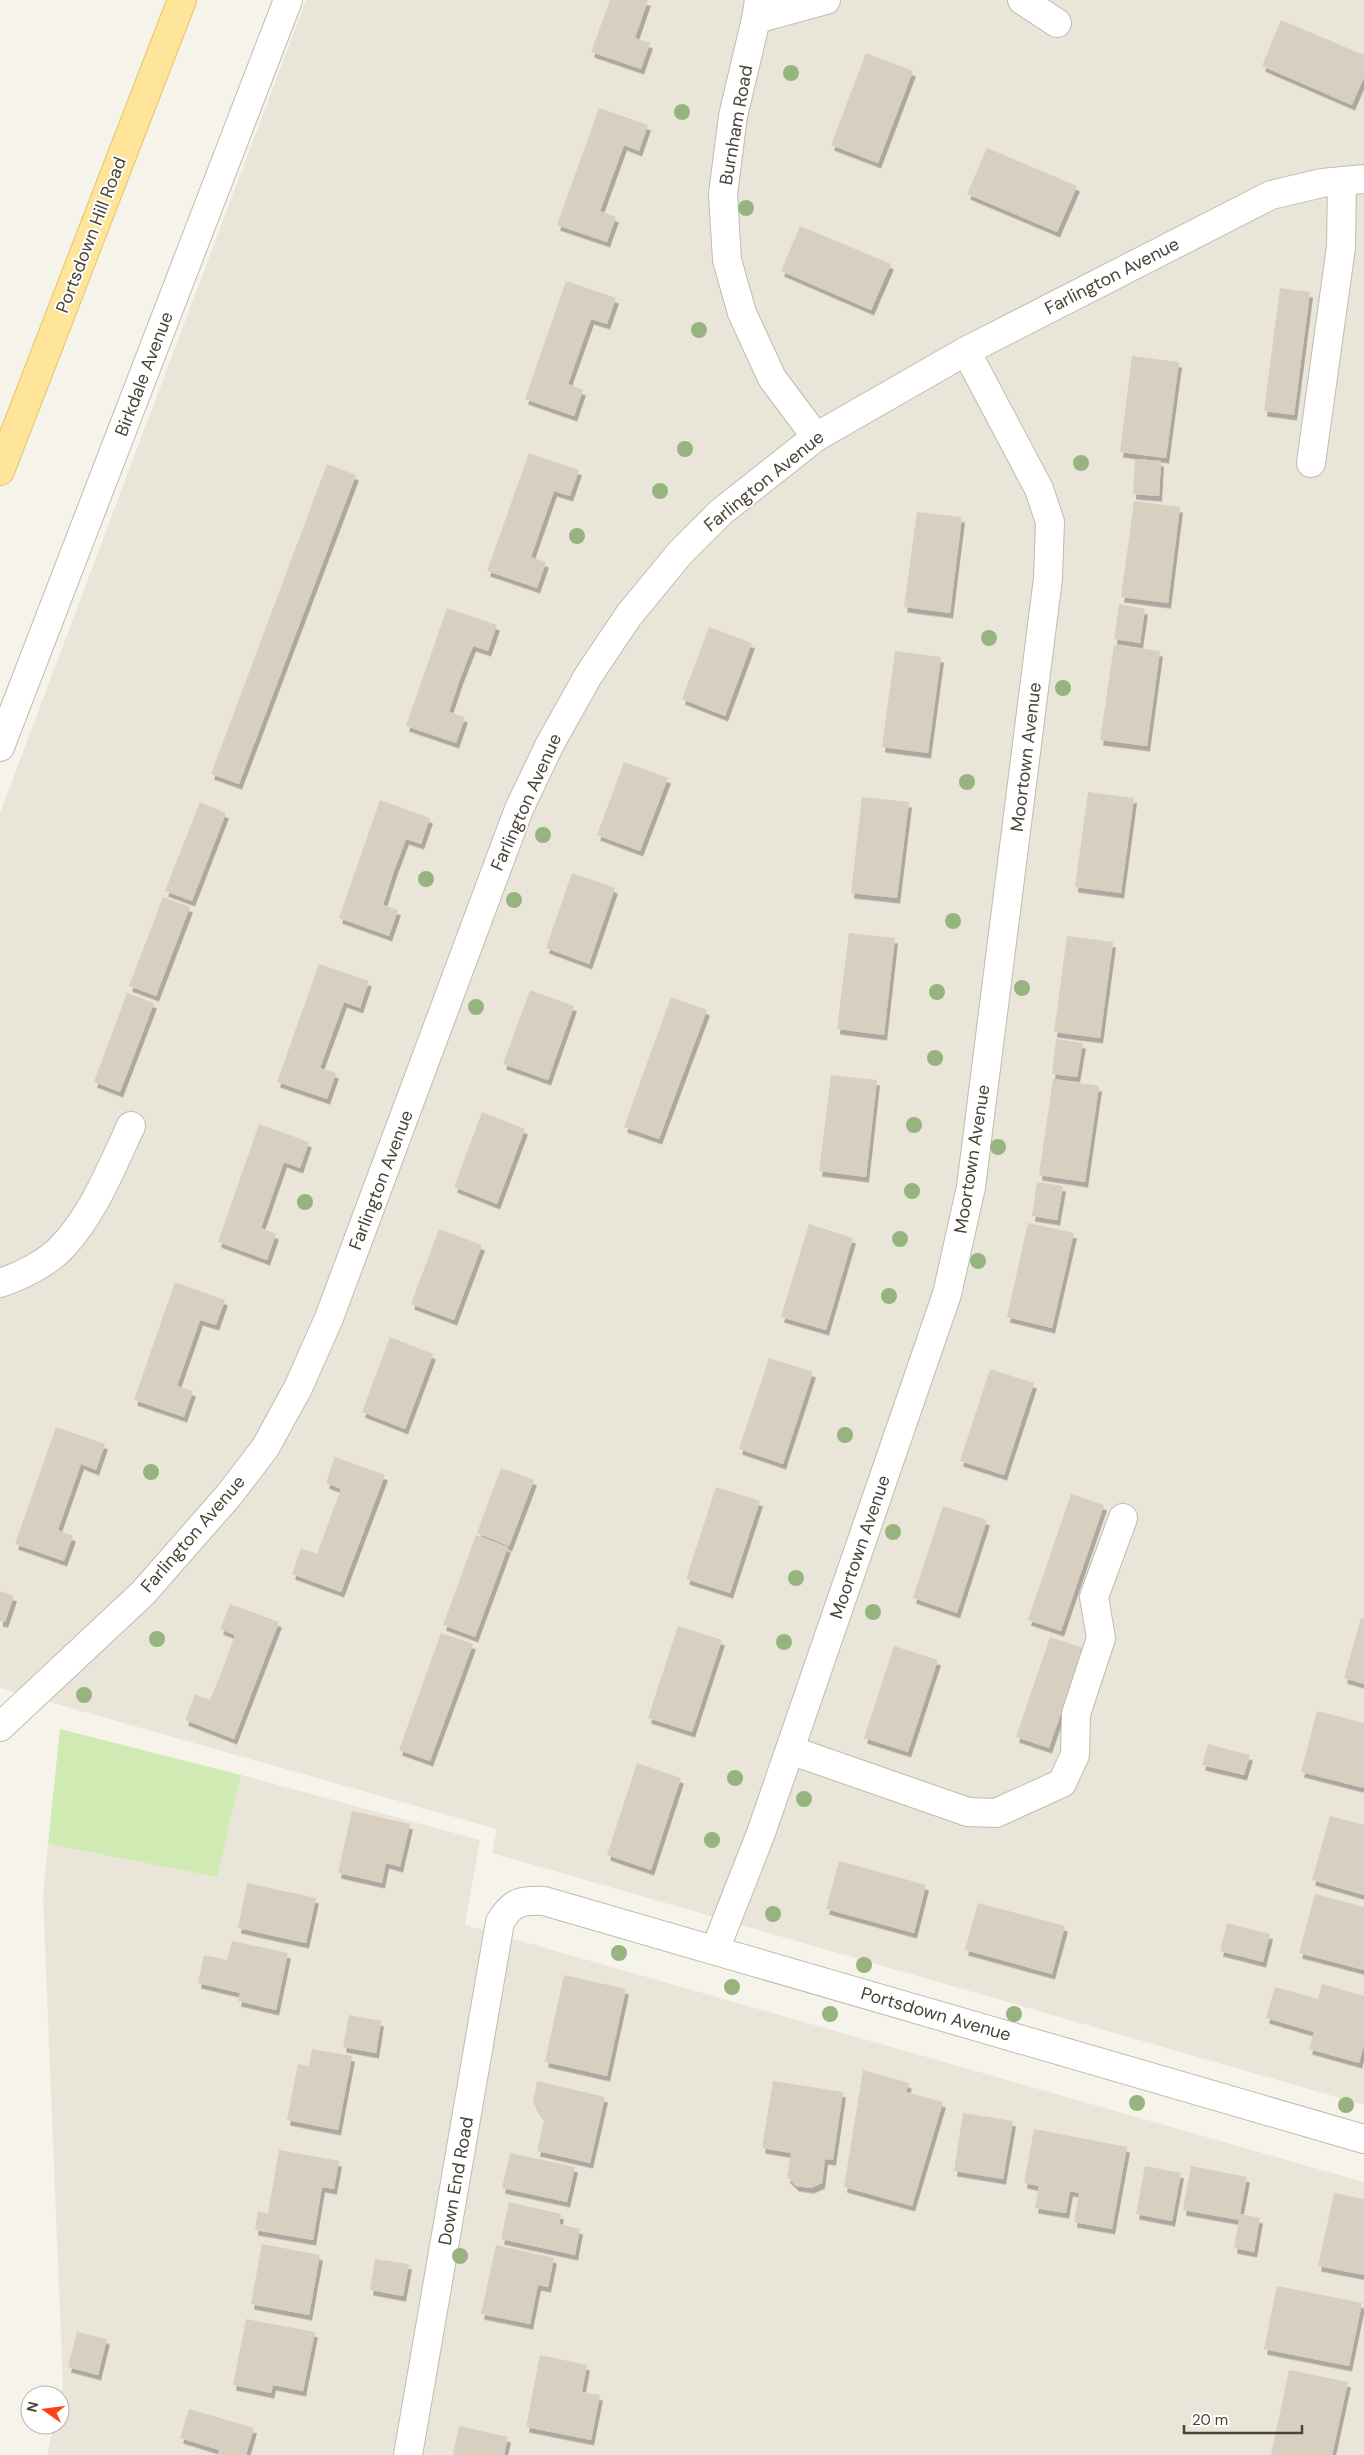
<svg xmlns="http://www.w3.org/2000/svg" width="1364" height="2455" viewBox="0 0 1364 2455" font-family="'DM Sans',sans-serif">
<style>
.residential{fill:#eae5d9}
.green{fill:#d0eab3}
.building{fill:#d8cfc0;filter:url(#shadow)}
.lines{fill:none;stroke-linecap:round;stroke-linejoin:round}
.minor-casing{stroke:#c2bbad;stroke-width:30}
.major-casing{stroke:#e7c467;stroke-width:30}
.minor{stroke:#fff;stroke-width:28}
.major{stroke:#ffe59a;stroke-width:28}
.tree{fill:#96b380}
.labels{text-anchor:middle;stroke-width:4;stroke-linejoin:round;paint-order:stroke}
.street-label{font-size:18px;fill:#4a4438;stroke:#fff}
</style>
<defs>
<filter id="shadow"><feDropShadow dx="3" dy="5.5" stdDeviation="0" flood-color="#0004"/></filter>
</defs>
<rect width="100%" height="100%" fill="#f6f3eb"/>
<!-- residential -->
<g class="residential">
<polygon points="306,0 1364,0 1364,2105 492,1853 497,1829 0,1688 0,813"/>
<polygon points="241,1775 480,1840 465,1925 1364,2182 1364,2455 47,2455 54,2425 60,2425 60,2399 63,2386 43,1897 48,1844 217,1877"/>
</g>
<!-- green -->
<polygon class="green" points="60,1729 241,1775 217,1877 48,1844"/>
<!-- building -->
<g class="building">
<polygon points="610,0 648,0 635,38 650,43 641,69 591,52"/>
<polygon points="1281,20 1364,55 1364,77 1352,105 1262,66"/>
<polygon points="866,53 913,71 878,163 831,145"/>
<polygon points="599,108 648,125 639,151 624,145 600,211 616,217 607,242 557,225"/>
<polygon points="987,148 1077,186 1057,232 967,194"/>
<polygon points="800,226 891,264 871,310 781,271"/>
<polygon points="566,281 616,298 607,324 591,319 568,384 583,390 574,416 525,399"/>
<polygon points="1280,288 1310,292 1294,415 1264,411"/>
<polygon points="1132,356 1179,362 1166,458 1120,452"/>
<polygon points="529,453 579,470 570,496 554,491 531,557 546,562 537,588 487,571"/>
<polygon points="1135,459 1161,461 1159,496 1133,494"/>
<polygon points="327,464 356,475 239,784 211,774"/>
<polygon points="1134,501 1180,507 1168,603 1121,597"/>
<polygon points="917,512 962,517 950,613 904,607"/>
<polygon points="1119,604 1145,609 1140,643 1114,639"/>
<polygon points="447,608 497,625 488,651 473,646 460,679 449,712 465,717 456,743 406,726"/>
<polygon points="709,627 752,643 725,716 682,699"/>
<polygon points="1114,645 1160,651 1147,746 1100,740"/>
<polygon points="895,651 941,657 928,753 882,747"/>
<polygon points="624,762 668,778 640,851 597,835"/>
<polygon points="1088,792 1134,798 1121,893 1075,887"/>
<polygon points="862,797 909,802 897,898 851,893"/>
<polygon points="380,800 430,818 421,844 406,839 394,871 383,905 398,910 389,936 339,918"/>
<polygon points="200,802 226,813 192,901 165,891"/>
<polygon points="572,873 615,888 589,964 546,948"/>
<polygon points="163,897 190,907 156,996 129,986"/>
<polygon points="849,933 895,938 884,1035 837,1029"/>
<polygon points="1067,936 1113,942 1100,1038 1054,1032"/>
<polygon points="319,964 369,981 360,1008 344,1002 320,1068 336,1073 327,1099 277,1082"/>
<polygon points="530,990 574,1006 548,1080 503,1064"/>
<polygon points="127,993 154,1003 120,1092 94,1082"/>
<polygon points="671,997 707,1010 659,1139 624,1127"/>
<polygon points="1056,1039 1083,1043 1077,1077 1052,1074"/>
<polygon points="831,1075 877,1080 866,1177 819,1171"/>
<polygon points="1053,1079 1099,1086 1085,1182 1039,1175"/>
<polygon points="482,1112 525,1129 497,1204 454,1187"/>
<polygon points="259,1124 309,1142 300,1168 284,1162 261,1228 276,1234 267,1260 218,1242"/>
<polygon points="1037,1182 1063,1186 1057,1220 1032,1216"/>
<polygon points="1028,1223 1074,1233 1052,1328 1007,1317"/>
<polygon points="809,1224 853,1238 826,1330 781,1317"/>
<polygon points="439,1229 482,1245 454,1320 411,1304"/>
<polygon points="175,1282 225,1300 216,1325 200,1320 177,1386 193,1391 184,1417 134,1400"/>
<polygon points="390,1337 433,1354 405,1429 362,1412"/>
<polygon points="769,1358 813,1372 783,1464 739,1449"/>
<polygon points="990,1369 1034,1383 1004,1475 960,1461"/>
<polygon points="56,1427 105,1444 96,1470 81,1464 58,1530 73,1536 64,1561 15,1544"/>
<polygon points="335,1457 385,1475 341,1592 292,1574 301,1548 317,1554 341,1489 326,1483"/>
<polygon points="501,1468 534,1480 509,1546 477,1533"/>
<polygon points="716,1487 760,1501 730,1593 686,1579"/>
<polygon points="1071,1494 1104,1505 1061,1631 1028,1620"/>
<polygon points="943,1506 987,1520 957,1613 913,1598"/>
<polygon points="476,1535 508,1547 475,1637 443,1625"/>
<polygon points="0,1591 14,1596 5,1622 0,1621"/>
<polygon points="230,1604 279,1622 234,1739 185,1720 195,1694 210,1700 223,1668 235,1635 220,1629"/>
<polygon points="1361,1618 1364,1619 1364,1684 1344,1678"/>
<polygon points="678,1626 722,1640 692,1732 648,1718"/>
<polygon points="441,1633 473,1644 430,1761 399,1750"/>
<polygon points="1050,1637 1083,1648 1049,1748 1016,1737"/>
<polygon points="894,1646 938,1660 908,1752 864,1738"/>
<polygon points="1317,1711 1364,1723 1364,1788 1301,1772"/>
<polygon points="1208,1744 1250,1755 1244,1775 1202,1765"/>
<polygon points="637,1763 681,1778 651,1870 607,1855"/>
<polygon points="352,1811 410,1824 400,1867 386,1863 382,1883 338,1873"/>
<polygon points="1330,1816 1364,1825 1364,1895 1312,1880"/>
<polygon points="839,1861 926,1885 914,1933 826,1909"/>
<polygon points="247,1883 316,1898 306,1943 238,1928"/>
<polygon points="1315,1894 1364,1907 1364,1970 1299,1953"/>
<polygon points="978,1903 1065,1926 1052,1974 965,1950"/>
<polygon points="1227,1923 1270,1934 1263,1962 1220,1951"/>
<polygon points="232,1941 288,1953 276,2010 238,2001 240,1993 198,1983 204,1955 227,1960"/>
<polygon points="564,1975 626,1989 607,2076 545,2062"/>
<polygon points="1322,1984 1364,1996 1364,2045 1359,2063 1309,2049 1314,2032 1266,2018 1275,1987 1318,1999"/>
<polygon points="349,2015 381,2021 376,2053 343,2047"/>
<polygon points="312,2049 352,2056 338,2130 287,2120 298,2064 309,2066"/>
<polygon points="863,2070 909,2083 906,2092 943,2102 912,2206 844,2187"/>
<polygon points="537,2081 605,2097 590,2163 537,2151 544,2120 533,2103"/>
<polygon points="773,2081 843,2092 833,2160 825,2159 822,2183 811,2188 796,2186 787,2177 791,2153 762,2148"/>
<polygon points="963,2113 1013,2121 1003,2179 954,2171"/>
<polygon points="1034,2129 1127,2147 1112,2229 1074,2222 1079,2193 1070,2191 1066,2213 1035,2208 1039,2186 1024,2183"/>
<polygon points="279,2150 339,2161 334,2189 322,2187 313,2240 255,2230 258,2212 268,2213"/>
<polygon points="510,2153 575,2167 567,2202 502,2188"/>
<polygon points="1145,2166 1181,2173 1172,2221 1136,2214"/>
<polygon points="1191,2166 1247,2177 1240,2214 1260,2218 1254,2252 1234,2248 1239,2220 1183,2210"/>
<polygon points="1334,2193 1364,2199 1364,2275 1318,2266"/>
<polygon points="509,2202 561,2214 559,2224 580,2229 575,2255 501,2239"/>
<polygon points="262,2244 320,2255 309,2315 251,2304"/>
<polygon points="496,2245 554,2258 548,2287 538,2285 530,2324 481,2314"/>
<polygon points="375,2259 409,2264 403,2296 370,2290"/>
<polygon points="1277,2286 1362,2303 1349,2366 1264,2349"/>
<polygon points="246,2319 315,2332 303,2391 273,2385 271,2393 233,2385"/>
<polygon points="77,2332 107,2339 98,2375 68,2367"/>
<polygon points="540,2355 587,2365 582,2392 600,2395 591,2440 526,2427"/>
<polygon points="1289,2370 1348,2382 1332,2455 1271,2455"/>
<polygon points="189,2409 254,2428 246,2455 218,2455 219,2450 180,2438"/>
<polygon points="459,2426 508,2437 504,2455 453,2455"/>
</g>
<g class="lines">
<!-- minor casing -->
<g class="minor-casing">
<g id="minor">
<polyline points="759,0 756,19 733,116 723,194 727,260 742,313 772,378 816,437"/>
<polyline points="1022,0 1057,23"/>
<polyline points="756,19 826,0"/>
<polyline points="1311,463 1341,247 1342,181"/>
<polyline points="0,747 288,0"/>
<path d="M0 1283C21 1276 48 1263 63 1246 94 1213 112 1166 131 1126"/>
<polyline points="0,1727 143,1593 229,1495 265,1448 298,1388 329,1318 519,809 550,744 588,676 629,615 680,553 721,512 816,437 966,351 1271,195 1322,183 1364,179"/>
<polyline points="790,1750 968,1812 996,1813 1062,1783 1075,1755 1076,1714 1101,1638 1094,1597 1123,1518"/>
<polyline points="715,1950 761,1833 947,1294 971,1187 1048,578 1050,522 1039,489 966,351"/>
<path d="M408 2455 500 1922C512 1902 520 1900 544 1901L1364 2139"/>
</g>
</g>
<!-- major casing -->
<g class="major-casing">
<polyline id="major" points="0,471 182,0"/>
</g>
<!-- minor -->
<use href="#minor" class="minor"/>
<!-- major -->
<use href="#major" class="major"/>
</g>
<!-- trees -->
<g class="tree">
<circle cx="791" cy="73" r="8"/>
<circle cx="682" cy="112" r="8"/>
<circle cx="746" cy="208" r="8"/>
<circle cx="699" cy="330" r="8"/>
<circle cx="685" cy="449" r="8"/>
<circle cx="1081" cy="463" r="8"/>
<circle cx="660" cy="491" r="8"/>
<circle cx="577" cy="536" r="8"/>
<circle cx="989" cy="638" r="8"/>
<circle cx="1063" cy="688" r="8"/>
<circle cx="967" cy="782" r="8"/>
<circle cx="543" cy="835" r="8"/>
<circle cx="426" cy="879" r="8"/>
<circle cx="514" cy="900" r="8"/>
<circle cx="953" cy="921" r="8"/>
<circle cx="1022" cy="988" r="8"/>
<circle cx="937" cy="992" r="8"/>
<circle cx="476" cy="1007" r="8"/>
<circle cx="935" cy="1058" r="8"/>
<circle cx="914" cy="1125" r="8"/>
<circle cx="998" cy="1147" r="8"/>
<circle cx="912" cy="1191" r="8"/>
<circle cx="305" cy="1202" r="8"/>
<circle cx="900" cy="1239" r="8"/>
<circle cx="978" cy="1261" r="8"/>
<circle cx="889" cy="1296" r="8"/>
<circle cx="845" cy="1435" r="8"/>
<circle cx="151" cy="1472" r="8"/>
<circle cx="893" cy="1532" r="8"/>
<circle cx="796" cy="1578" r="8"/>
<circle cx="873" cy="1612" r="8"/>
<circle cx="157" cy="1639" r="8"/>
<circle cx="784" cy="1642" r="8"/>
<circle cx="84" cy="1695" r="8"/>
<circle cx="735" cy="1778" r="8"/>
<circle cx="804" cy="1799" r="8"/>
<circle cx="712" cy="1840" r="8"/>
<circle cx="773" cy="1914" r="8"/>
<circle cx="619" cy="1953" r="8"/>
<circle cx="864" cy="1965" r="8"/>
<circle cx="732" cy="1987" r="8"/>
<circle cx="830" cy="2014" r="8"/>
<circle cx="1014" cy="2014" r="8"/>
<circle cx="1137" cy="2103" r="8"/>
<circle cx="1346" cy="2105" r="8"/>
<circle cx="460" cy="2256" r="8"/>
</g>
<g class="labels">
<!-- street labels -->
<g class="street-label">
<text transform="translate(736 125) rotate(-80)" y="6">Burnham Road</text>
<text transform="translate(91 235) rotate(-69)" y="6">Portsdown Hill Road</text>
<text transform="translate(1112 276) rotate(-27)" y="6">Farlington Avenue</text>
<text transform="translate(144 374) rotate(-69)" y="6">Birkdale Avenue</text>
<text transform="translate(764 481) rotate(-39)" y="6">Farlington Avenue</text>
<text transform="translate(1026 757) rotate(-83)" y="6">Moortown Avenue</text>
<text transform="translate(526 802) rotate(-66)" y="6">Farlington Avenue</text>
<text transform="translate(972 1159) rotate(-81)" y="6">Moortown Avenue</text>
<text transform="translate(381 1180) rotate(-69)" y="6">Farlington Avenue</text>
<text transform="translate(193 1534) rotate(-49)" y="6">Farlington Avenue</text>
<text transform="translate(860 1547) rotate(-71)" y="6">Moortown Avenue</text>
<text transform="translate(936 2014) rotate(16)" y="6">Portsdown Avenue</text>
<text transform="translate(456 2181) rotate(-80)" y="6">Down End Road</text>
</g>
</g>
<!-- north arrow -->
<g transform="translate(45 2410) rotate(284)"><circle r="24" fill="#ffffff" stroke="#b7b4af"/>
<path d="M0-4L9 19L0 12L-9 19Z" fill="#ff4119"/>
<text y="-8" font-size="14" font-weight="bold" text-anchor="middle" fill="#4a4438">N</text>
</g>
<!-- scale -->
<path d="M1184 2425v8h118v-8" fill="none" stroke="#4a4438" stroke-width="2.5"/>
<text x="1192" y="2425" font-size="15" fill="#4a4438" stroke="#ffffff" stroke-width="4" paint-order="stroke">20 m</text>
</svg>
